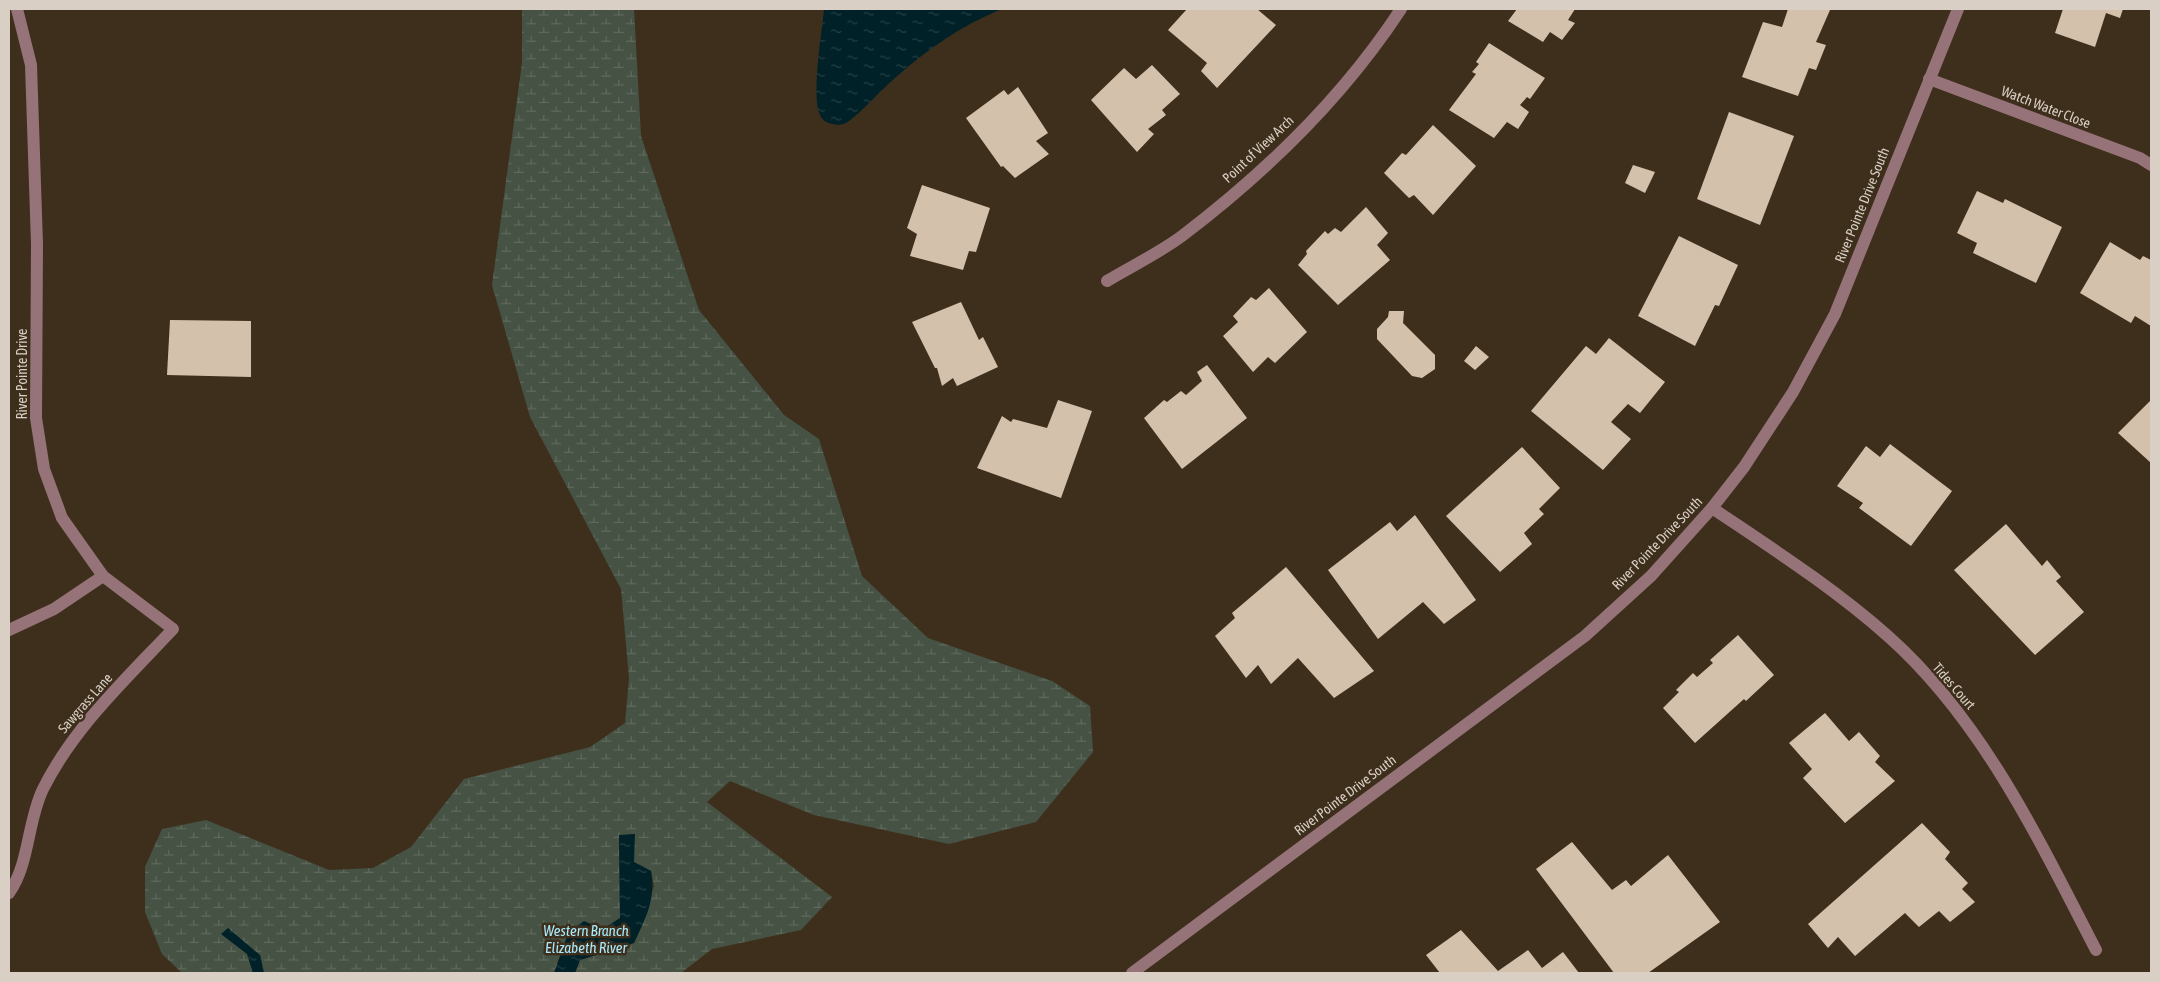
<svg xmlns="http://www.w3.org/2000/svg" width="2160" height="982" viewBox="0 0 2160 982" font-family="'Asap Condensed',sans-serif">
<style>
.wetland{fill:url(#wetland-marsh)}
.water{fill:url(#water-ripples)}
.building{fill:#d4c1ab}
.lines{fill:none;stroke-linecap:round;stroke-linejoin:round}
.minor{stroke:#967378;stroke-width:12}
.labels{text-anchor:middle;stroke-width:5;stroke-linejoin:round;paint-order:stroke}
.street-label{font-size:14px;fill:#d9cfc4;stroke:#3e2f1d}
.water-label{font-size:15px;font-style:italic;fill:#a8eafc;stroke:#3e2f1d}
</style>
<defs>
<pattern id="wetland-marsh" width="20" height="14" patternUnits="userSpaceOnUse" patternTransform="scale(1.25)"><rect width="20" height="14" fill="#455244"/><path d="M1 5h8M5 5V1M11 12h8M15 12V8" fill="none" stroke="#5f6a5d"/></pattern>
<pattern id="water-ripples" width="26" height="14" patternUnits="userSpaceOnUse" patternTransform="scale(1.25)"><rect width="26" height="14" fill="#002128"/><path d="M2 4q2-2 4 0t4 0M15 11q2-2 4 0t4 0" fill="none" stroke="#254046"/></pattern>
</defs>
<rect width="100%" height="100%" fill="#3e2f1d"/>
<!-- wetland -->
<polygon class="wetland" points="522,9 634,9 641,136 699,310 784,415 819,439 862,576 928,638 1052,681 1090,706 1093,752 1036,822 949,844 814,815 730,781 707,802 832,897 801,930 712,949 681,973 575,973 580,960 634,943 654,886 651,871 634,862 634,834 619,836 620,918 603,929 569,931 554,973 264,973 260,955 222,934 248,954 253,973 182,973 162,954 145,912 145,867 162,829 206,820 329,870 373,868 411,847 464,779 590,747 625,723 629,678 621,589 530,417 492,285 522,63"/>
<!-- water -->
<g class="water">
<path d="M824 9H1002C962 25 926 50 894 79 883 88 856 118 846 123 838 127 823 124 820 115 811 94 822 33 824 9Z"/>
<path d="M635 834 634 862 651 871C656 899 646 918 634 943L580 960 575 973H554L569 931 584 921 603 929 620 918 619 835Z"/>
<polygon points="228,928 260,955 264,973 253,973 247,954 221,934"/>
</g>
<!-- building -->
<g class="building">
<polygon points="1187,9 1257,9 1276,25 1217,88 1201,71 1207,63 1168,30"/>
<polygon points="1517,9 1575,9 1568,20 1575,23 1562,40 1550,32 1543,42 1508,21"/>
<polygon points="1788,9 1830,10 1816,42 1826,45 1816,70 1809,68 1798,96 1742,77 1763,22 1782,27"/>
<polygon points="2063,9 2123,9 2120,18 2106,13 2095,47 2055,33"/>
<polygon points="1489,43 1545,78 1530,99 1527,97 1520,105 1529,112 1518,129 1507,122 1494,138 1449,110 1476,74 1472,72 1479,64 1476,62"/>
<polygon points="1152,65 1180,94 1162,110 1166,115 1148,129 1154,134 1137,152 1091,100 1124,68 1136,79"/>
<polygon points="1018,87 1048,133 1036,141 1049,154 1015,178 1003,166 1001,167 966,118 1004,90 1008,95"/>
<polygon points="1729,112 1794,136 1760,225 1697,199"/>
<polygon points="1433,125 1476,166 1433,215 1414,195 1409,198 1384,173 1402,153 1406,155"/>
<polygon points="1633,165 1655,172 1645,193 1625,183"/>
<polygon points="922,185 990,208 976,252 969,251 963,270 910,256 917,234 907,228"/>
<polygon points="1977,191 2003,203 2005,199 2062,227 2036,283 1973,253 1977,243 1957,233"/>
<polygon points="1366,207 1388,233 1377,245 1390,260 1338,305 1298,265 1307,254 1306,251 1325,231 1328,234 1335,228 1341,232"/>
<polygon points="1679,236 1738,265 1719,306 1715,305 1695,346 1638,316"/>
<polygon points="2110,242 2140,260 2143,256 2151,260 2151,326 2135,316 2131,323 2080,293"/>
<polygon points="1269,288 1307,332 1275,363 1268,357 1253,372 1223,336 1238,322 1233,316 1251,297 1256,300"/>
<polygon points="961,302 979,340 983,337 998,367 957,386 953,378 942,386 937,368 935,368 912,322"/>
<polygon points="1389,311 1404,311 1403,323 1435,355 1435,369 1422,378 1412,376 1377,339 1377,329 1388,317"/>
<polygon points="170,320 251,321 251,377 167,375"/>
<polygon points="1609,338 1665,382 1640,413 1628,404 1611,422 1631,439 1603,470 1531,411 1586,346 1596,354"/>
<polygon points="1476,346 1489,357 1475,370 1464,361"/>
<polygon points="1207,365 1247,418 1182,469 1144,418 1164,400 1167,402 1181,391 1186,395 1202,381 1197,372"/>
<polygon points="1058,400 1092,411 1061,498 977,468 1002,416 1011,422 1013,419 1047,428"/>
<polygon points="2151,400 2151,463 2118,433"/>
<polygon points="1890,444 1952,491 1911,546 1859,508 1863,503 1837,486 1866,446 1880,457"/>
<polygon points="1522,447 1560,488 1539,509 1544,514 1524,533 1532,544 1500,572 1446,516"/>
<polygon points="1415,515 1476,600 1444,624 1423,602 1378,639 1328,570 1390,522 1397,531"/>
<polygon points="2006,524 2042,566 2047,560 2061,577 2056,581 2084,612 2035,655 1954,570"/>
<polygon points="1286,567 1374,671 1334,698 1298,658 1271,684 1258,665 1246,678 1215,636 1235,618 1232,613"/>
<polygon points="1738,635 1774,675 1746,701 1744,699 1695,743 1663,708 1679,692 1676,690 1693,673 1697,677 1713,663 1710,660"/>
<polygon points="1825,713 1849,741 1859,732 1880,756 1875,762 1895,781 1845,823 1803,778 1812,769 1789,743"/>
<polygon points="1922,823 1950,852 1945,859 1968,883 1962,889 1975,902 1950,922 1939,911 1919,927 1905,913 1855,956 1838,937 1828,948 1808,924"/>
<polygon points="1572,842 1612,890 1626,880 1631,886 1668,855 1720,922 1648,973 1614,973 1536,869"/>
<polygon points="1461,930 1498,971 1528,950 1542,968 1563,952 1579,973 1440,973 1426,955"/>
</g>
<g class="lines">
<!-- minor -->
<g class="minor">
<polyline points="1929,79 2140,158 2151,165"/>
<path d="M1107 281C1132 266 1159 253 1182 236 1265 173 1344 96 1401 9"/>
<path d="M1712 508C1773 549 1834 588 1889 637 1983 721 2039 840 2096 950"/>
<polyline points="9,630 54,609 103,576"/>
<path d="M9 893C30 863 27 822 43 789 74 727 126 679 173 629L103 576 62 518 44 469 36 418 37 244 31 65 17 9"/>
<polyline points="1132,973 1585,636 1651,576 1712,508 1744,467 1793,392 1835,314 1958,9"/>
</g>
</g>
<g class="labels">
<!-- street labels -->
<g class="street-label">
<text transform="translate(2046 107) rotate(21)" y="5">Watch Water Close</text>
<text transform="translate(1258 149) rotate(-43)" y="5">Point of View Arch</text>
<text transform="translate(1862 205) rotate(-68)" y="5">River Pointe Drive South</text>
<text transform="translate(22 374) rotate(-90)" y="5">River Pointe Drive</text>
<text transform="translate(1657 543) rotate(-46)" y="5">River Pointe Drive South</text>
<text transform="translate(1954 686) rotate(49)" y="5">Tides Court</text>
<text transform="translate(85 703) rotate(-49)" y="5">Sawgrass Lane</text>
<text transform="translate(1345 795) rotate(-37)" y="5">River Pointe Drive South</text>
</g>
<!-- water labels -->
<g class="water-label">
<text x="586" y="936">Western Branch<tspan x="586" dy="17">Elizabeth River</tspan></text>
</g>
</g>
<!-- border -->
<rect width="2160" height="982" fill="none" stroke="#d9cfc4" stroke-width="20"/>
</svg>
